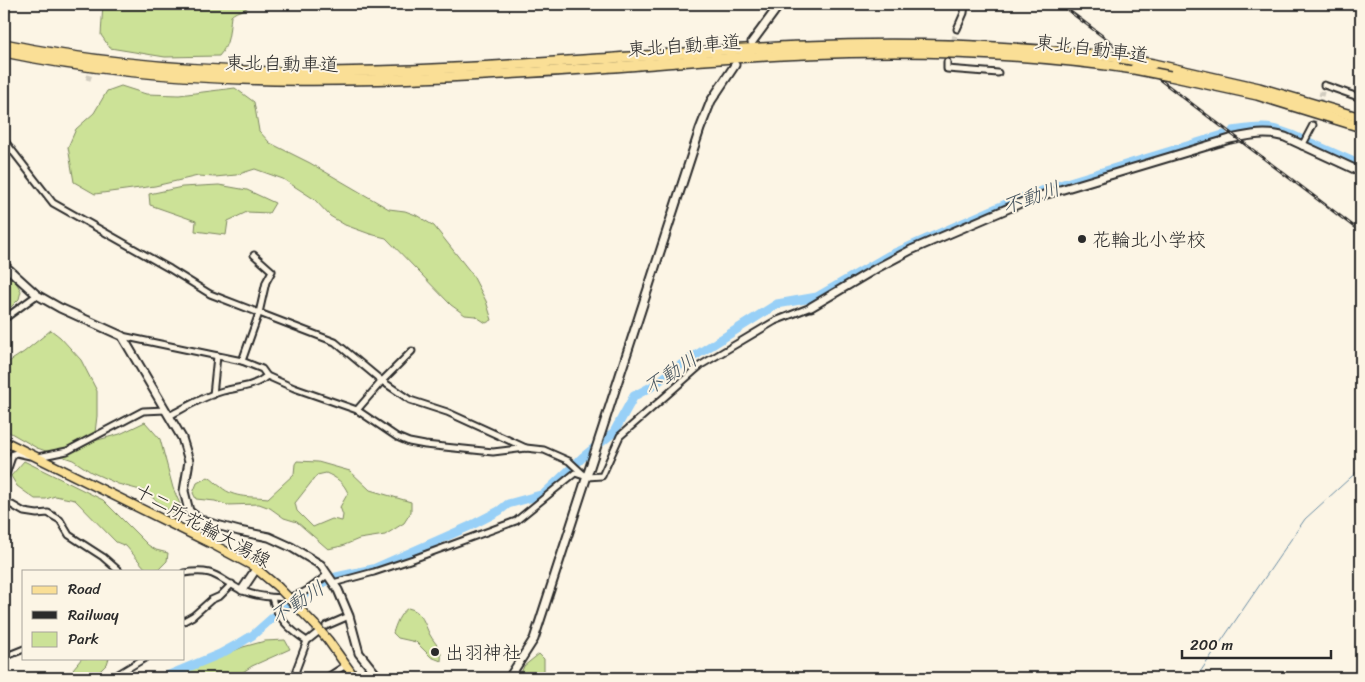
<svg xmlns="http://www.w3.org/2000/svg" width="1365" height="682" viewBox="0 0 1365 682" font-family="Sriracha,'Klee One',sans-serif">
<style>
.green{fill:#cce297;stroke:#7c8661;fill-rule:evenodd}
.lines{fill:none;stroke-linecap:round;stroke-linejoin:round}
.stream{stroke:#6c8ea5;stroke-width:1}
.river{stroke:#98d0f7;stroke-width:9}
.street-tunnel{stroke:#d2cdc0;stroke-width:5;stroke-dasharray:5 2.5;stroke-linecap:butt}
.street-casing{stroke:#2b2b2b;stroke-width:9}
.secondary-casing{stroke:#2b2b2b;stroke-width:11}
.primary-casing{stroke:#2b2b2b;stroke-width:11}
.highway-casing{stroke:#2b2b2b;stroke-width:12}
.street{stroke:#fcf5e5;stroke-width:5}
.secondary{stroke:#fcf5e5;stroke-width:7}
.primary{stroke:#fadf96;stroke-width:8}
.highway{stroke:#fadf96;stroke-width:9}
.rail-casing{stroke:#2b2b2b;stroke-width:3}
.rail{stroke:#fcf5e5;stroke-width:1;stroke-dasharray:4;stroke-linecap:butt}
.primary-bridge-casing{stroke:#2b2b2b;stroke-width:11;stroke-linecap:butt}
.highway-bridge-casing{stroke:#2b2b2b;stroke-width:12;stroke-linecap:butt}
.primary-bridge{stroke:#fadf96;stroke-width:8}
.highway-bridge{stroke:#fadf96;stroke-width:9}
.poi-dot{fill:#2b2b2b;stroke:#fcf5e5;stroke-width:2}
.labels{text-anchor:middle;stroke-width:4;stroke-linejoin:round;paint-order:stroke}
.street-label{font-size:19px;fill:#2b2b2b;stroke:#fcf5e5}
.poi-label{font-size:19px;fill:#2b2b2b;stroke:#fcf5e5;text-anchor:start}
.water-label{font-size:20px;font-style:italic;fill:#46545e;stroke:#fcf5e5}
</style>
<rect width="100%" height="100%" fill="#fcf5e5"/>
<filter id="ink" filterUnits="userSpaceOnUse"><feTurbulence type="fractalNoise" baseFrequency=".02" numOctaves="2"/><feDisplacementMap in="SourceGraphic" scale="10" xChannelSelector="R" yChannelSelector="G"/><feConvolveMatrix kernelMatrix="1 2 1 2 8 2 1 2 1" color-interpolation-filters="sRGB"/></filter>
<g filter="url(#ink)">
<!-- green -->
<g class="green">
<path d="M103 4H251C245 12 238 9 231 16 229 31 230 44 219 56L165 57 110 48 101 35Z"/>
<polygon points="121,86 146,94 179,95 235,88 254,102 259,131 270,143 310,163 389,209 405,211 416,215 434,226 472,274 486,301 492,320 486,323 475,316 465,315 451,305 386,238 370,234 345,225 330,216 314,199 283,179 255,169 236,175 215,177 198,176 155,186 95,194 74,182 68,147 76,129 94,113 107,91"/>
<polygon points="219,185 247,190 275,203 269,213 247,212 228,221 226,235 195,231 196,221 150,205 149,194 182,187"/>
<polygon points="4,270 17,284 21,291 19,299 4,314"/>
<polygon points="51,330 60,337 81,360 97,391 97,416 94,441 120,434 145,422 160,439 173,488 183,511 172,513 144,491 118,484 91,472 73,460 37,448 4,429 4,365 24,352"/>
<polygon points="24,461 103,500 148,545 156,550 168,553 167,561 159,569 150,570 145,568 126,546 116,542 75,500 55,496 46,499 35,499 17,486 11,476"/>
<path d="M297 461 318 462 350 471 370 490 411 502V512L404 523 385 535 359 539 342 546 328 549 297 522 284 518 270 508 259 504 227 505 215 501 196 499 193 493 197 483 208 477C214 480 216 484 221 487 235 499 252 496 268 498L294 474 295 464ZM326 473C337 478 343 482 348 493L340 507 343 515 342 521 332 519 313 527 297 511 295 503 317 475Z"/>
<path d="M408 608C423 611 424 624 430 635 435 644 443 649 441 661L431 657 416 642 398 638 393 633C396 624 399 614 408 608Z"/>
<polygon points="285,640 290,649 252,666 234,678 167,678 243,647 265,641"/>
<polygon points="539,654 544,659 544,678 519,678 524,666"/>
<polygon points="82,658 109,658 107,664 93,678 82,678 73,669"/>
</g>
<g class="lines">
<!-- stream -->
<polyline class="stream" points="1196,678 1305,519 1361,468"/>
<!-- river -->
<g class="river">
<path d="M1233 131C1264 126 1272 126 1301 139"/>
<polyline points="1309,142 1361,165"/>
<polyline points="162,678 220,654 240,643 253,635 288,604 326,581 336,577 373,569 470,526 499,511 508,504 544,494 583,457 614,432 634,396 651,387 682,364 777,304 817,297 890,255 1008,203 1050,188 1223,135"/>
</g>
<!-- street-tunnel -->
<g class="street-tunnel">
<polyline points="947,62 957,29"/>
<polyline points="88,80 97,53"/>
<polyline points="1313,125 1324,85"/>
</g>
<!-- street casing -->
<g class="street-casing">
<g id="street">
<polyline points="957,29 964,13 965,4"/>
<polyline points="947,62 947,69 998,73"/>
<polyline points="1324,85 1361,98"/>
<polyline points="4,140 53,203 170,269 210,294 335,342 382,381 410,400 447,412 526,448"/>
<polyline points="1302,146 1313,125"/>
<polyline points="4,319 37,295"/>
<polyline points="122,336 242,361 262,369 267,376 294,388 357,410 397,437 409,442 425,445 493,452 526,448 544,450 569,461 583,474"/>
<polyline points="242,361 259,313 266,282 272,271 254,255"/>
<polyline points="213,395 217,356"/>
<polyline points="357,410 382,381 412,351"/>
<path d="M169 416C186 407 204 396 223 391 239 387 254 387 267 376"/>
<polyline points="38,457 67,451 143,411 166,410"/>
<polyline points="4,480 13,454 17,453 30,456"/>
<polyline points="4,504 12,505 24,512 37,514 48,513 60,520 69,535 103,557 119,571"/>
<path d="M184 573C215 568 217 578 241 590 256 597 287 601 302 593 311 589 319 581 327 575"/>
<polyline points="333,583 374,572 413,559 516,521 575,473 587,477 602,476 620,436 701,365 775,321 811,307"/>
<path d="M272 598C277 618 290 630 307 641"/>
<polyline points="184,621 193,616 211,600 220,596 232,584"/>
<polyline points="326,626 349,616"/>
<polyline points="4,657 24,649"/>
<polyline points="114,678 120,673 145,658"/>
<polyline points="297,678 296,670 307,641 317,633"/>
<polyline points="326,678 346,665"/>
</g>
</g>
<!-- secondary casing -->
<g class="secondary-casing">
<g id="secondary">
<polyline points="752,42 780,4"/>
<polyline points="4,265 37,295 60,308 122,336 182,438 189,461 184,491 189,511 202,521 239,531 269,537 291,547 321,565 338,590 349,616 359,653 379,678"/>
<path d="M811 307 877 268 911 250 1030 199 1230 139C1249 135 1266 131 1285 137L1361 172"/>
<polyline points="193,534 204,521"/>
<polyline points="242,590 256,569"/>
<polyline points="509,678 534,639 700,129 711,101 735,65"/>
</g>
</g>
<!-- primary casing -->
<g class="primary-casing">
<g id="primary">
<polyline points="4,441 212,544 253,566 278,587"/>
<polyline points="315,625 328,640 355,678"/>
</g>
</g>
<!-- highway casing -->
<g class="highway-casing">
<g id="highway">
<path d="M4 44C200 85 400 73 598 59 667 55 736 48 806 46 911 42 1016 45 1120 58"/>
<path d="M4 52C200 93 402 81 600 68 668 63 736 57 805 54 915 49 1025 53 1134 69"/>
<polyline points="1153,64 1259,88 1361,118"/>
<polyline points="1170,76 1257,95 1361,127"/>
</g>
</g>
<!-- street -->
<use href="#street" class="street"/>
<!-- secondary -->
<use href="#secondary" class="secondary"/>
<!-- primary -->
<use href="#primary" class="primary"/>
<!-- highway -->
<use href="#highway" class="highway"/>
<!-- rail casing -->
<g class="rail-casing">
<polyline id="rail" points="1060,4 1361,232"/>
</g>
<!-- rail -->
<use href="#rail" class="rail"/>
<!-- primary-bridge casing -->
<g class="primary-bridge-casing">
<polyline id="primary-bridge" points="278,587 315,625"/>
</g>
<!-- highway-bridge casing -->
<g class="highway-bridge-casing">
<g id="highway-bridge">
<polyline points="1120,58 1153,64"/>
<polyline points="1134,69 1170,76"/>
</g>
</g>
<!-- primary-bridge -->
<use href="#primary-bridge" class="primary-bridge"/>
<!-- highway-bridge -->
<use href="#highway-bridge" class="highway-bridge"/>
</g>
</g>
<!-- markers -->
<g class="poi-dot">
<circle cx="1082" cy="239" r="5"/>
<circle cx="435" cy="652" r="5"/>
</g>
<g class="labels">
<!-- street labels -->
<g class="street-label">
<text transform="translate(684 45) rotate(-4)" y="7">東北自動車道</text>
<text transform="translate(1092 48) rotate(7)" y="7">東北自動車道</text>
<text transform="translate(282 63) rotate(1)" y="7">東北自動車道</text>
<text transform="translate(203 525) rotate(29)" y="7">十二所花輪大湯線</text>
</g>
<!-- poi labels -->
<g class="poi-label">
<text x="1092" y="246">花輪北小学校</text>
<text x="445" y="659">出羽神社</text>
</g>
<!-- water labels -->
<g class="water-label">
<text transform="translate(1031 197) rotate(-19)" y="7">不動川</text>
<text transform="translate(670 373) rotate(-33)" y="7">不動川</text>
<text transform="translate(297 602) rotate(-33)" y="7">不動川</text>
</g>
</g>
<!-- margin -->
<rect width="1365" height="682" fill="none" stroke="#fcf5e5" stroke-width="20"/>
<rect x="10" y="10" width="1345" height="662" fill="none" stroke="#2b2b2b" stroke-width="2" filter="url(#ink)"/>
<!-- legend -->
<rect x="22" y="570" width="162" height="90" fill="#fcf5e5" stroke="#a8a49b"/>
<rect x="32" y="586" width="25" height="8" fill="#fadf96" stroke="#a8a49b"/>
<text x="68" y="594" font-size="15" fill="#2b2b2b">Road</text>
<rect x="32" y="611" width="25" height="8" fill="#2b2b2b" stroke="#a8a49b"/>
<text x="68" y="620" font-size="15" fill="#2b2b2b">Railway</text>
<rect x="32" y="632" width="25" height="15" fill="#cce297" stroke="#a8a49b"/>
<text x="68" y="644" font-size="15" fill="#2b2b2b">Park</text>
<!-- scale -->
<path d="M1182 650v8h149v-8" fill="none" stroke="#2b2b2b" stroke-width="2.5"/>
<text x="1190" y="650" font-size="15" fill="#2b2b2b" stroke="#fcf5e5" stroke-width="4" paint-order="stroke">200 m</text>
</svg>
